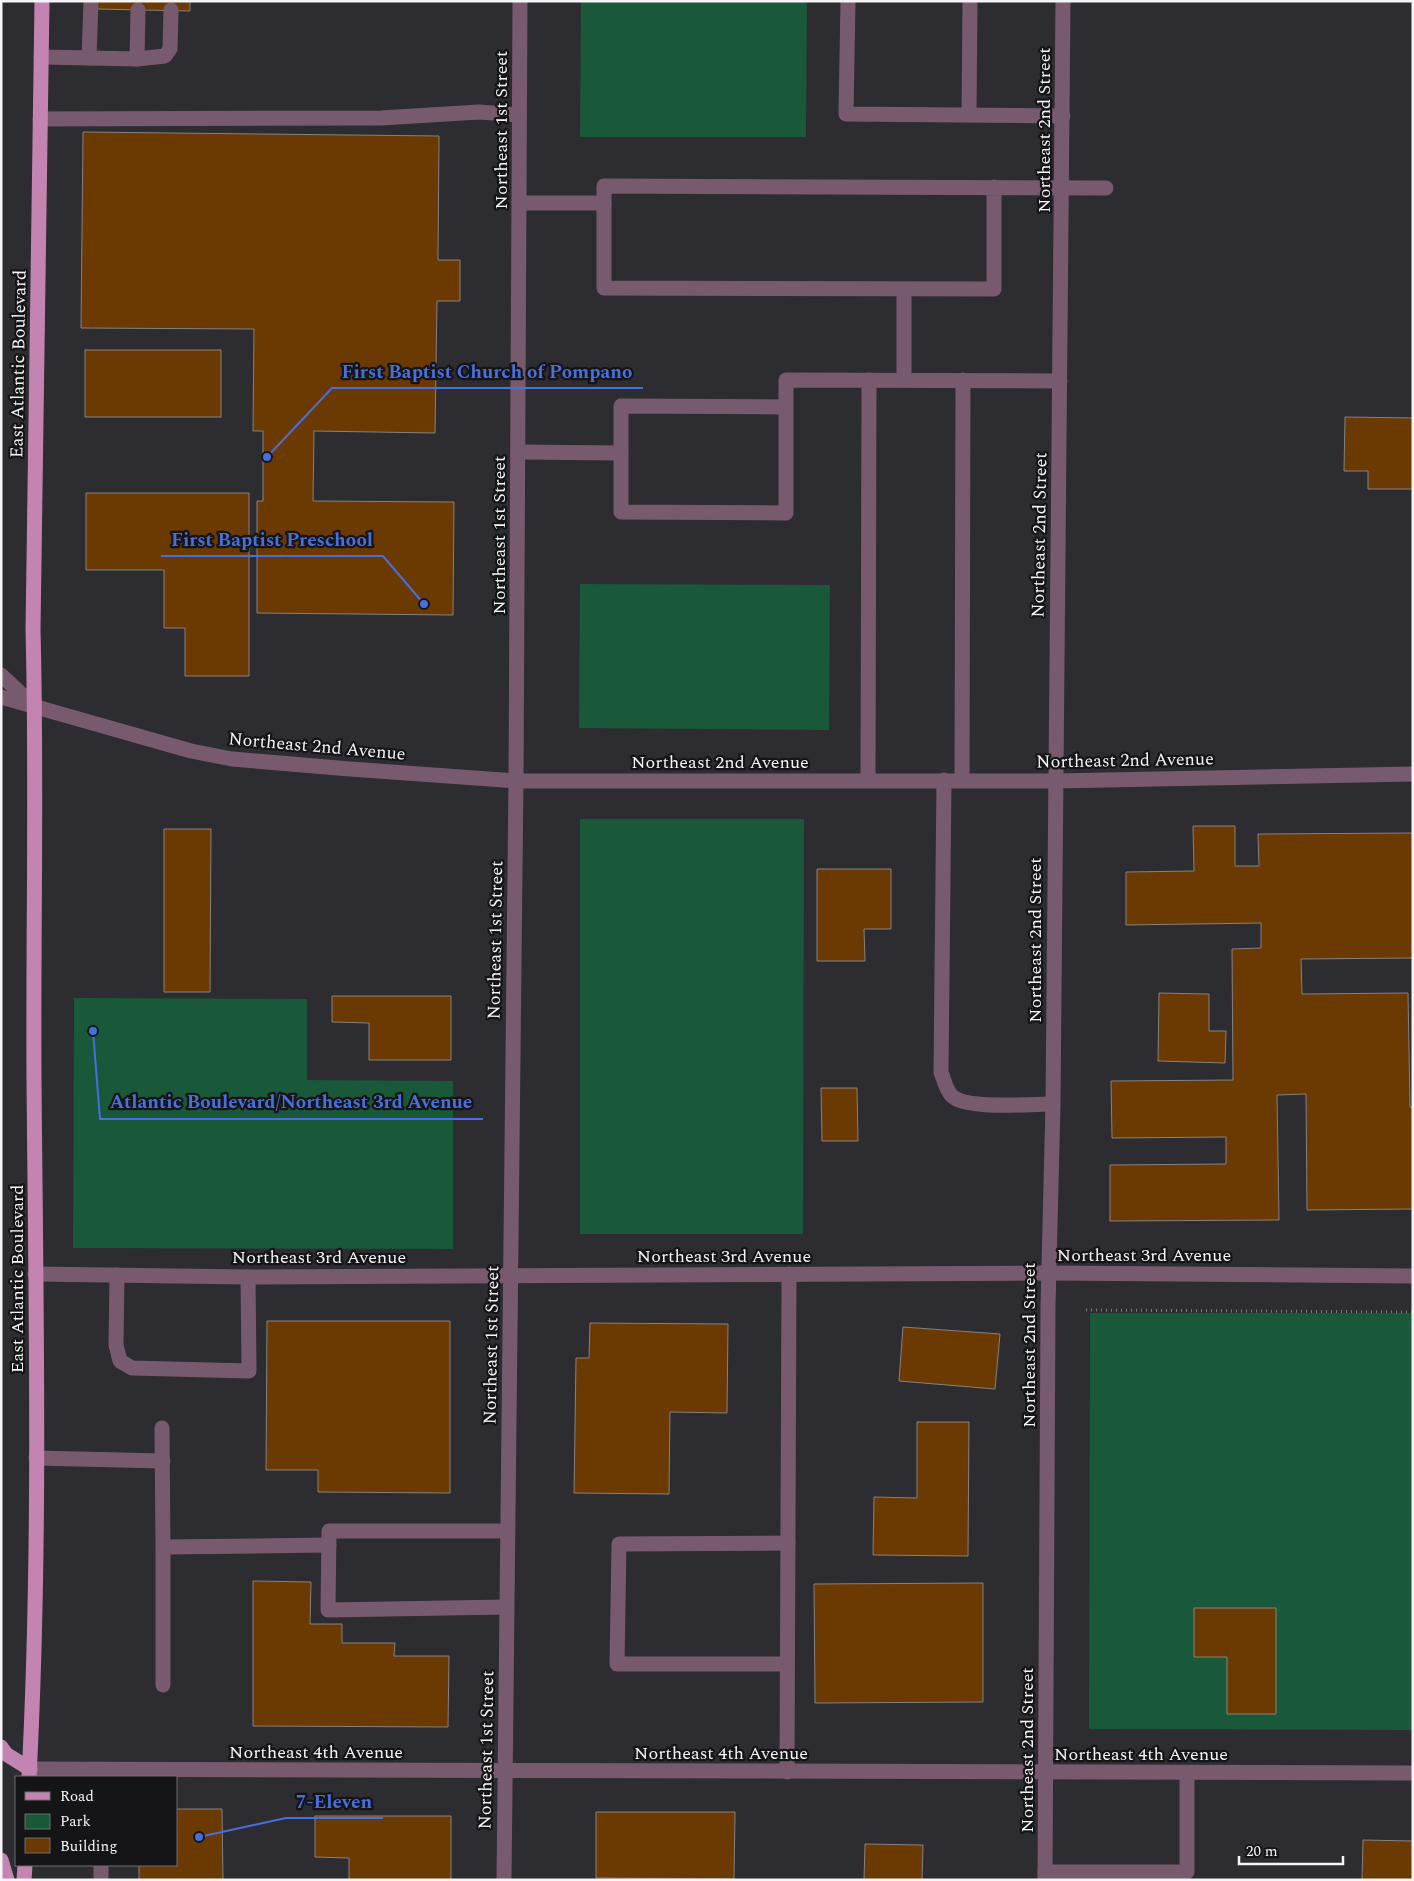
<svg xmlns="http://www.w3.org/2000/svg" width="1414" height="1881" viewBox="0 0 1414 1881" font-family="Spectral,serif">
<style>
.green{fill:#195839}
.building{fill:#6b3a03;stroke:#87827e}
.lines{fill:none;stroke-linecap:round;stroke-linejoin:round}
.path{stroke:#7c7b7e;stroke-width:3;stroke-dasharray:1 4;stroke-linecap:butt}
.minor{stroke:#785a6f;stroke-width:15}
.major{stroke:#c384b1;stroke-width:15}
.labels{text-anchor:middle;stroke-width:4.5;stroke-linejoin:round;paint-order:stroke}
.street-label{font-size:18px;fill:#f5f4f7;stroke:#151517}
.leader{fill:none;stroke:#486fde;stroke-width:2}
.callout-dot{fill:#486fde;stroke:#151517;stroke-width:2}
.callout-label{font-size:19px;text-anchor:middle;font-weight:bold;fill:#486fde;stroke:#151517;stroke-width:4.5;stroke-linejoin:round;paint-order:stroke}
</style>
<rect width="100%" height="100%" fill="#2d2c30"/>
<!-- green -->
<g class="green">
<polygon points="581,1 807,1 806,137 580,137"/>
<polygon points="580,584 830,585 829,730 579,728"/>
<polygon points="580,819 804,819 803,1234 580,1234"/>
<polygon points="74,998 307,999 307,1080 453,1081 453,1249 73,1248"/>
<polygon points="1090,1313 1413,1313 1413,1730 1089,1729"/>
</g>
<!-- building -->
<g class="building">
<polygon points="97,1 190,1 190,11 97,9"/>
<polygon points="83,132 439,136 438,260 460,260 460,301 437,301 435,433 314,431 313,501 454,502 453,615 257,613 257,501 263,501 263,431 253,431 254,329 81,328"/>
<rect x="85" y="350" width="136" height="67"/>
<polygon points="1345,417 1413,418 1413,489 1368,489 1368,471 1344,471"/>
<polygon points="86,493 249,493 249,676 185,676 185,628 164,628 164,570 86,570"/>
<polygon points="1193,826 1235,826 1235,866 1259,866 1258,834 1413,833 1413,958 1301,959 1302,994 1408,993 1410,1107 1413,1107 1413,1209 1307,1210 1306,1094 1277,1095 1279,1220 1110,1221 1110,1165 1226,1164 1226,1137 1112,1138 1111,1081 1233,1080 1232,949 1261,948 1261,923 1126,925 1126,872 1194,871"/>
<polygon points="164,829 211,829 210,992 164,992"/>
<polygon points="817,869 891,869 891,929 864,929 865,961 817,961"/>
<polygon points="1159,993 1209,994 1209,1031 1226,1031 1225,1063 1158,1061"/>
<polygon points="332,996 451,996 451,1060 369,1060 369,1023 332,1022"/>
<polygon points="821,1088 857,1088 858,1141 822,1141"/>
<polygon points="267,1321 450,1321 450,1493 318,1492 318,1470 266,1470"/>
<polygon points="590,1323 728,1324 727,1413 670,1412 669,1494 574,1493 576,1358 589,1358"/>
<polygon points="903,1327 1000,1334 995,1389 899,1381"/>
<polygon points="917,1422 969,1422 968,1556 873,1555 874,1497 917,1498"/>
<polygon points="253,1581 311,1582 310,1624 342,1624 342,1643 395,1643 394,1656 449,1656 448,1727 253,1726"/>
<polygon points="983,1583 983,1702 815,1703 814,1584"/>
<polygon points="1194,1608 1276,1608 1276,1714 1227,1714 1227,1657 1194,1657"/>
<polygon points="176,1809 222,1809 223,1880 139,1880 139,1865 176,1865"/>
<polygon points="596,1812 735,1812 734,1879 596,1878"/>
<polygon points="315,1816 451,1816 451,1880 349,1880 349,1858 315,1857"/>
<polygon points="1363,1840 1413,1841 1413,1880 1362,1880"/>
<polygon points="865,1844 923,1845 922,1880 864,1880"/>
</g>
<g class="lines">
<!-- path -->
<polyline class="path" points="1086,1310 1413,1312"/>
<!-- minor -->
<g class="minor">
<polyline points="848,1 846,114 1063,116"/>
<polyline points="41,57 137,59 165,56 170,49 171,10"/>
<polyline points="89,58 91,1"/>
<polyline points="137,59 138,10"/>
<polyline points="969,115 970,1"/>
<polyline points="40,119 381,118 479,112 519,115"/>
<polyline points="994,187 994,289 604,288 604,186 1106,188"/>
<polyline points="519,203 604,203"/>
<polyline points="904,289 904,380"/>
<polyline points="786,407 621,406 621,512 786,513 786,380 1060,381"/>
<polyline points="518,452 621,453"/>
<polyline points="1,675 32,704"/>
<polyline points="1,697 191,751 232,759 350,769 516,781 1055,781 1413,774"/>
<polyline points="868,780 869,380"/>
<path d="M944 780 941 1072C944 1080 946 1090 952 1096 966 1110 1032 1104 1053 1104"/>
<polyline points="962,780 963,380"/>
<polyline points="35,1274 248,1277 1049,1273 1413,1276"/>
<polyline points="117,1275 116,1345 120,1361 132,1368 249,1371 248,1277"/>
<polyline points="162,1428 163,1547 329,1545"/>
<polyline points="36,1458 163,1461"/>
<polyline points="506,1607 328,1610 329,1531 507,1531"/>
<polyline points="787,1664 617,1664 619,1544 788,1543"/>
<polyline points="163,1685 163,1547"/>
<polyline points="30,1769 1413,1773"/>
<polyline points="787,1772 789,1274"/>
<polyline points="1045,1872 1187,1872 1187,1773"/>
<polyline points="101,1880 101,1865"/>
<polyline points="504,1880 516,781 520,1"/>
<polyline points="1045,1880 1048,1306 1053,1104 1063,1"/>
</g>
<!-- major -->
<g class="major">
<polyline points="1,1747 6,1754 30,1769"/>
<path d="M29 1777C41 1545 36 1312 34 1080 33 930 37 780 33 630L42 1"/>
<polyline points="1,1860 7,1880"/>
<polyline points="24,1880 25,1865"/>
</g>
</g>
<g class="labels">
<!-- street labels -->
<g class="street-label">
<text transform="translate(501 130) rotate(-90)" y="6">Northeast 1st Street</text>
<text transform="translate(1044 130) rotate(-90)" y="6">Northeast 2nd Street</text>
<text transform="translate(18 364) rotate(-89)" y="6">East Atlantic Boulevard</text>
<text transform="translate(499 535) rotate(-90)" y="6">Northeast 1st Street</text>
<text transform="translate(1039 535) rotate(-89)" y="6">Northeast 2nd Street</text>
<text transform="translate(317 746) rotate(5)" y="6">Northeast 2nd Avenue</text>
<text transform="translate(1125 760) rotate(-1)" y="6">Northeast 2nd Avenue</text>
<text x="720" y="768">Northeast 2nd Avenue</text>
<text transform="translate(495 940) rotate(-89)" y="6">Northeast 1st Street</text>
<text transform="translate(1035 940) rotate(-90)" y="6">Northeast 2nd Street</text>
<text x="1144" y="1261">Northeast 3rd Avenue</text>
<text x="724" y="1262">Northeast 3rd Avenue</text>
<text x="319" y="1263">Northeast 3rd Avenue</text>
<text transform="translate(17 1279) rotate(-90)" y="6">East Atlantic Boulevard</text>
<text transform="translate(491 1345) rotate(-89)" y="6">Northeast 1st Street</text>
<text transform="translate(1029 1345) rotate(-90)" y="6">Northeast 2nd Street</text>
<text transform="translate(486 1750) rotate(-89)" y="6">Northeast 1st Street</text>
<text transform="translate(1027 1750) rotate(-90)" y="6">Northeast 2nd Street</text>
<text x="316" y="1758">Northeast 4th Avenue</text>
<text x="721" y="1759">Northeast 4th Avenue</text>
<text x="1141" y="1760">Northeast 4th Avenue</text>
</g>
</g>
<!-- callouts -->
<path class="leader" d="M267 457L332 388H643M424 604L383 556H161M93 1031L100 1119H483M199 1837L286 1818H383"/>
<g class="callout-dot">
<circle cx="267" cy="457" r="5"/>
<circle cx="424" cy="604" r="5"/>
<circle cx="93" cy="1031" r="5"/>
<circle cx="199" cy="1837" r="5"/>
</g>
<g class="callout-label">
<text x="487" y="378">First Baptist Church of Pompano</text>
<text x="272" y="546">First Baptist Preschool</text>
<text x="291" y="1108">Atlantic Boulevard/Northeast 3rd Avenue</text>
<text x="334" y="1808">7-Eleven</text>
</g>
<!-- border -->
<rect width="1414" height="1881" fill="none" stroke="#f5f4f7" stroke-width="5"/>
<!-- legend -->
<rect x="15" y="1776" width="162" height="90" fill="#151517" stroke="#6f6e71"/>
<rect x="25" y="1792" width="25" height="8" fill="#c384b1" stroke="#6f6e71"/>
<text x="60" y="1801" font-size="15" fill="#f5f4f7">Road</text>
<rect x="25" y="1814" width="25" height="15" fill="#195839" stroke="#6f6e71"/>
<text x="60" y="1826" font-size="15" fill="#f5f4f7">Park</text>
<rect x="25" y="1838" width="25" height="15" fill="#6b3a03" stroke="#6f6e71"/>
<text x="60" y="1851" font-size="15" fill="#f5f4f7">Building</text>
<!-- scale -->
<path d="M1239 1856v8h104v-8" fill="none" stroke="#f5f4f7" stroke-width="2.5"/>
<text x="1246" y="1856" font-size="15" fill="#f5f4f7" stroke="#151517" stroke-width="4" paint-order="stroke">20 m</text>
</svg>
